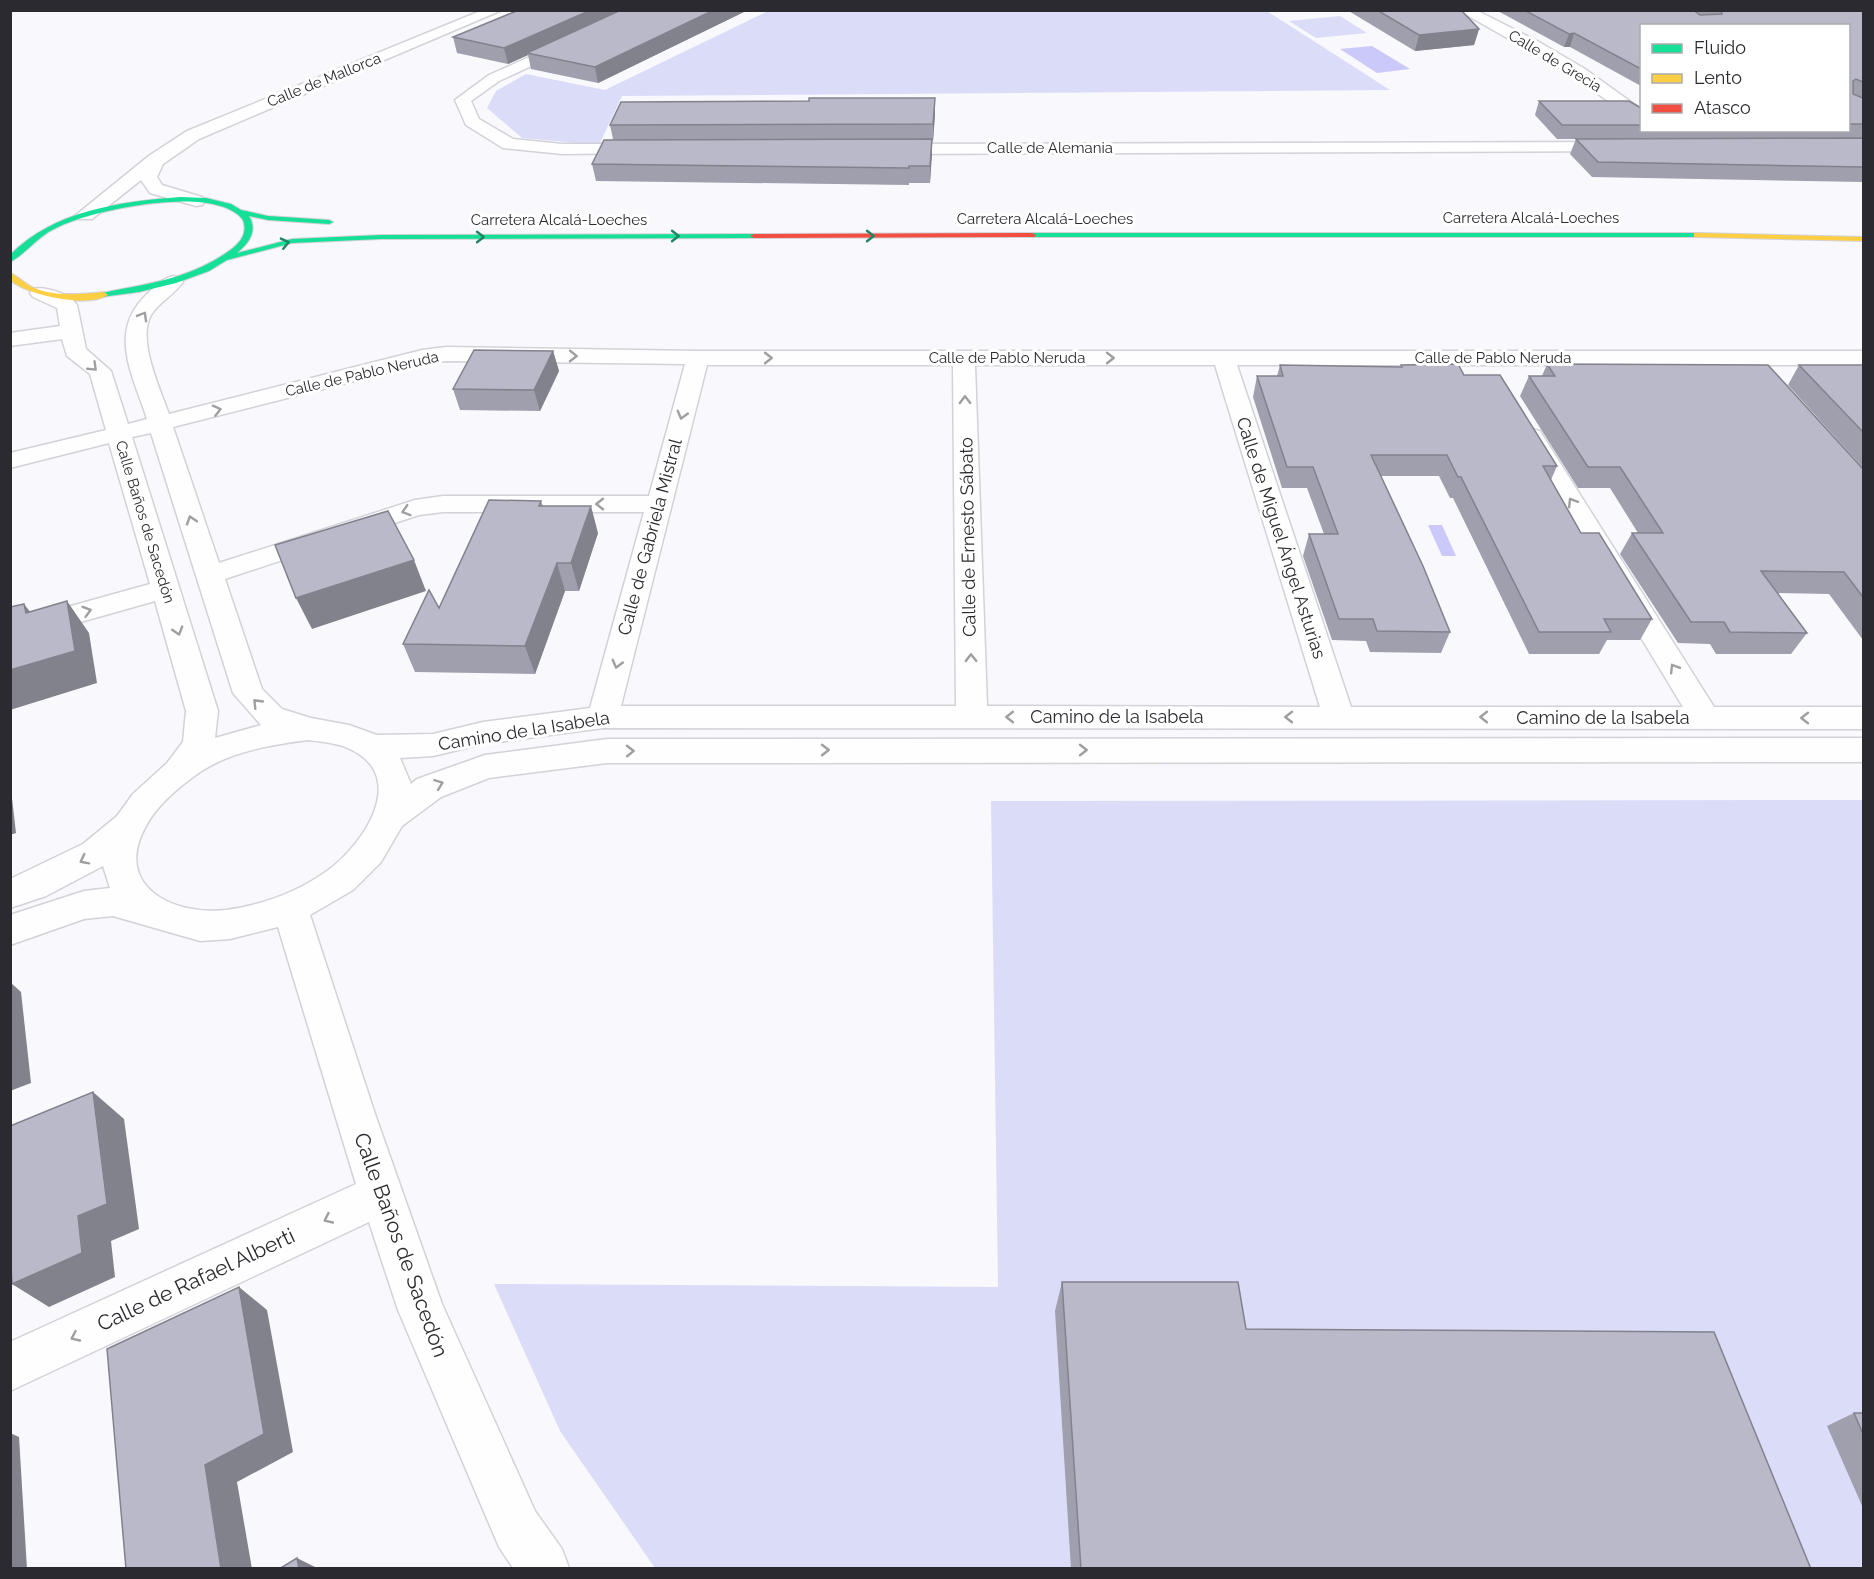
<svg xmlns="http://www.w3.org/2000/svg" width="1874" height="1579" viewBox="0 0 1874 1579" font-family="Raleway,sans-serif">
<style>
.green{fill:#dbdcf8}
.water{fill:#cac9fa}
.lines{fill:none;stroke-linecap:round;stroke-linejoin:round}
.street-casing{stroke:#d2d2d8;stroke-width:3}
.fast-casing{stroke:#d2d2d8;stroke-width:2}
.slow-casing{stroke:#d2d2d8;stroke-width:2}
.jam-casing{stroke:#d2d2d8;stroke-width:2}
.street{fill:#fefeff;fill-rule:evenodd}
.fast{fill:#16e098;fill-rule:evenodd}
.slow{fill:#ffcf43;fill-rule:evenodd}
.jam{fill:#f24e42;fill-rule:evenodd}
.wall{fill:#9f9fae}
.shaded-wall{fill:#82828d}
.building{fill:#b9b9ca;stroke:#82828d;stroke-width:1.5}
.oneway{stroke:#208564}
.oneway2{stroke:#9f9fa2}
.labels{text-anchor:middle;stroke-width:6;stroke-linejoin:round;paint-order:stroke}
.far-street-label{font-size:15px;fill:#2a2a30;stroke:#fff}
.street-label{font-size:18px;fill:#2a2a30;stroke:#fff}
.near-street-label{font-size:21px;fill:#2a2a30;stroke:#fff}
</style>
<rect width="100%" height="100%" fill="#f8f8fd"/>
<!-- green -->
<g class="green">
<polygon points="770,10 1267,11 1390,90 622,96 599,145 522,138 487,108 496,91 526,74 605,90"/>
<polygon points="1340,16 1367,33 1316,38 1289,21"/>
<polygon points="1863,800 1863,1568 655,1568 560,1431 494,1284 998,1287 991,801"/>
</g>
<!-- water -->
<g class="water">
<polygon points="1372,46 1410,69 1377,73 1340,49"/>
<polygon points="1428,525 1442,525 1456,556 1442,556"/>
</g>
<g class="lines">
<!-- street casing -->
<g class="street-casing">
<g id="street">
<polygon points="483,10 502,10 199,139 163,164 157,177 162,185 202,197 205,201 202,205 196,206 150,193 141,180 92,219 78,219 76,215 150,155 187,131"/>
<polygon points="635,10 653,10 499,81 471,101 479,119 513,139 562,144 644,144 650,145 653,149 650,153 562,154 503,148 466,125 455,100 489,75"/>
<polygon points="1458,10 1476,10 1539,42 1585,69 1642,110 1642,124 1636,122 1574,76"/>
<polygon points="1619,142 1625,143 1627,147 1625,151 887,154 881,153 878,149 881,145 887,144"/>
<path d="M173 276 180 278 183 282C174 295 159 302 151 315 137 340 160 389 169 414L422 350 446 347 698 351H1864V365H1237L1351 707H1683L1519 436 1522 431 1531 429 1540 431 1543 436 1714 707H1864V729L603 728 483 744 433 756 400 758 411 784 417 779 485 755 607 739 1864 738V762L607 763 489 778 441 797 402 826 381 862 353 890 310 915 375 1114 442 1304 535 1511 562 1549 569 1568H513L499 1547 398 1310 369 1222 10 1391V1342L356 1184 278 927 230 939 200 941 113 916 84 919 10 945V915L84 891 110 888 103 866 46 896 10 908V879L83 844 117 816 133 794 167 763 183 742 186 711 155 601 10 642V623L150 584 109 443 10 468V453L106 430 90 374 67 356 62 339 10 346V333L60 326 57 308 33 297 30 293 33 289C45 286 70 294 77 305L86 349 111 371 128 424 147 419C133 375 107 332 147 294 155 287 162 279 173 276ZM446 361 685 364 649 496H443L415 500 219 563 173 427 422 364ZM707 365H953L956 706H621ZM975 365H1215L1320 707 987 706ZM151 433 233 693 261 725 215 738 218 711 132 437ZM443 512H644L590 708 483 722 433 734 377 735 349 725 311 718 282 709 262 689 225 579 419 515ZM308 740C323 742 339 743 352 750 409 779 362 846 327 871 298 892 262 905 226 910 174 916 112 887 146 826 157 805 180 786 200 772 232 751 270 745 308 740Z"/>
</g>
</g>
<!-- fast casing -->
<g class="fast-casing">
<g id="fast">
<path d="M180 197 206 198 231 204 241 210 268 216 329 220 333 222 329 224 268 220 249 216C258 231 249 243 237 253L292 239 381 235 754 234 758 236 754 238 381 239 292 243 227 260 209 271 176 283 139 292 101 297V293C147 284 190 279 229 251 240 243 248 234 243 220 216 183 89 210 54 229 37 237 26 254 10 262V255C55 210 119 202 180 197Z"/>
<polygon points="1032,233 1697,233 1701,235 1697,237 1029,237 1028,235"/>
</g>
</g>
<!-- slow casing -->
<g class="slow-casing">
<g id="slow">
<polygon points="1697,233 1864,237 1864,241 1694,237 1694,233"/>
<path d="M10 273C19 277 25 284 34 288 56 297 81 294 104 292L108 295C87 308 29 296 10 280Z"/>
</g>
</g>
<!-- jam casing -->
<g class="jam-casing">
<polygon id="jam" points="1032,233 1036,235 1035,237 754,238 750,236 754,234"/>
</g>
<!-- street -->
<use href="#street" class="street"/>
<!-- fast -->
<use href="#fast" class="fast"/>
<!-- slow -->
<use href="#slow" class="slow"/>
<!-- jam -->
<use href="#jam" class="jam"/>
</g>
<!-- wall -->
<g class="wall">
<polygon points="519,10 748,10 598,83 531,69 528,55 508,64 457,53 453,37"/>
<polygon points="1347,10 1461,10 1479,29 1474,45 1415,51"/>
<polygon points="1496,10 1863,10 1863,182 1592,177 1570,154 1576,139 1557,139 1535,115 1539,101 1641,108 1641,130 1848,130 1848,26 1641,26 1641,86 1570,47 1564,47"/>
<polygon points="935,98 935,114 933,141 932,141 930,183 909,183 909,185 596,181 592,164 613,139 610,125 764,102"/>
<polygon points="553,351 559,371 540,411 460,410 453,389"/>
<polygon points="1547,364 1863,469 1863,640 1829,594 1778,593 1807,633 1791,654 1716,654 1710,644 1678,643 1620,554 1632,533 1638,533 1610,488 1578,488 1520,396 1529,376 1542,376"/>
<polygon points="1280,365 1401,367 1401,365 1464,375 1557,466 1551,480 1581,533 1652,619 1640,640 1607,640 1599,654 1529,654 1453,498 1450,498 1439,476 1381,476 1450,632 1441,653 1370,652 1366,641 1332,640 1303,556 1309,534 1324,534 1307,488 1282,488 1253,397 1257,376 1277,376"/>
<polygon points="1799,365 1863,365 1863,468 1788,385"/>
<polygon points="541,501 543,506 598,533 579,591 565,591 535,674 415,672 403,644"/>
<polygon points="1062,1282 1246,1329 1811,1569 1071,1569 1055,1311"/>
<polygon points="1854,1413 1863,1413 1863,1508 1827,1426"/>
</g>
<!-- shaded-wall -->
<g class="shaded-wall">
<polygon points="591,10 628,10 527,53 528,55 508,64 504,48"/>
<polygon points="714,10 748,10 598,83 595,67"/>
<polygon points="1479,29 1474,45 1415,51 1419,35"/>
<polygon points="1574,33 1570,47 1564,47 1569,34"/>
<polygon points="935,98 935,114 933,141 933,124"/>
<polygon points="932,139 932,155 930,183 930,166"/>
<polygon points="553,351 559,371 540,411 534,390"/>
<polygon points="591,506 598,533 579,591 571,563"/>
<polygon points="414,560 426,591 312,629 296,598"/>
<polygon points="557,563 565,591 535,674 525,646"/>
<polygon points="67,601 89,633 97,683 10,710 10,670"/>
<polygon points="24,604 48,635 26,613"/>
<polygon points="10,781 16,833 10,835"/>
<polygon points="10,982 21,992 31,1083 10,1091"/>
<polygon points="93,1092 124,1119 139,1229 111,1241 115,1277 49,1307 12,1284 16,1283 10,1279 10,1247 78,1216"/>
<polygon points="239,1287 267,1310 293,1452 237,1482 252,1569 221,1569 205,1465"/>
<polygon points="10,1433 19,1437 27,1569 10,1569"/>
<polygon points="297,1558 319,1569 299,1569"/>
</g>
<!-- building -->
<g class="building">
<polygon points="519,10 591,10 504,48 453,37"/>
<polygon points="621,10 714,10 595,67 527,53"/>
<polygon points="1377,10 1461,10 1479,29 1419,35"/>
<polygon points="1524,10 1693,10 1700,15 1722,14 1721,10 1863,10 1863,82 1856,79 1853,81 1853,94 1863,98 1863,124 1848,124 1848,26 1641,26 1641,69 1574,33 1569,34"/>
<polygon points="809,98 935,98 933,124 610,125 621,102 809,101"/>
<polygon points="1539,101 1629,101 1641,108 1641,125 1562,125"/>
<polygon points="1863,138 1863,167 1598,162 1576,139"/>
<polygon points="932,139 930,166 909,166 909,168 592,164 604,140"/>
<polygon points="474,350 553,351 534,390 453,389"/>
<polygon points="1458,364 1464,375 1500,375 1557,466 1543,466 1581,533 1599,533 1652,619 1604,619 1611,632 1539,632 1461,477 1458,477 1447,455 1371,455 1423,566 1450,632 1377,631 1373,619 1339,619 1309,534 1338,534 1313,467 1287,467 1257,376 1283,376 1280,365 1402,367 1401,365"/>
<polygon points="1547,364 1768,365 1863,469 1863,597 1844,572 1761,571 1807,633 1730,632 1724,622 1691,622 1632,533 1663,533 1620,467 1588,467 1529,376 1555,376"/>
<polygon points="1799,365 1863,365 1863,432"/>
<polygon points="489,500 541,501 539,506 591,506 571,563 557,563 525,646 403,644 429,590 439,608"/>
<polygon points="388,511 414,560 296,598 275,545"/>
<polygon points="67,601 75,651 10,670 10,607 24,604 26,613"/>
<polygon points="93,1092 107,1204 78,1216 82,1253 12,1284 10,1250 10,1126"/>
<polygon points="1062,1282 1238,1282 1246,1329 1714,1332 1811,1569 1081,1569"/>
<polygon points="239,1287 264,1434 205,1465 221,1569 126,1569 107,1349"/>
<polygon points="1854,1413 1863,1413 1863,1434"/>
<polygon points="297,1558 299,1569 279,1569"/>
</g>
<!-- one-way arrows -->
<defs><path id="oneway-chevron" d="M-2-3.5L2.5 0L-2 3.5" fill="none" stroke-width="1.6" stroke-linecap="round" stroke-linejoin="round" transform="scale(1.5)"/></defs>
<g class="oneway">
<use href="#oneway-chevron" transform="translate(675 236)"/>
<use href="#oneway-chevron" transform="translate(870 236)"/>
<use href="#oneway-chevron" transform="translate(480 237)"/>
<use href="#oneway-chevron" transform="translate(285 243) rotate(-13)"/>
</g>
<g class="oneway2">
<use href="#oneway-chevron" transform="translate(143 316) rotate(-60)"/>
<use href="#oneway-chevron" transform="translate(573 356) rotate(1)"/>
<use href="#oneway-chevron" transform="translate(768 358)"/>
<use href="#oneway-chevron" transform="translate(1110 358)"/>
<use href="#oneway-chevron" transform="translate(93 367) rotate(44)"/>
<use href="#oneway-chevron" transform="translate(965 400) rotate(-91)"/>
<use href="#oneway-chevron" transform="translate(217 410) rotate(-14)"/>
<use href="#oneway-chevron" transform="translate(682 415) rotate(105)"/>
<use href="#oneway-chevron" transform="translate(1572 502) rotate(-122)"/>
<use href="#oneway-chevron" transform="translate(600 504) rotate(-180)"/>
<use href="#oneway-chevron" transform="translate(406 511) rotate(162)"/>
<use href="#oneway-chevron" transform="translate(191 520) rotate(-108)"/>
<use href="#oneway-chevron" transform="translate(87 611) rotate(-16)"/>
<use href="#oneway-chevron" transform="translate(178 631) rotate(73)"/>
<use href="#oneway-chevron" transform="translate(971 658) rotate(-91)"/>
<use href="#oneway-chevron" transform="translate(617 664) rotate(105)"/>
<use href="#oneway-chevron" transform="translate(1674 668) rotate(-122)"/>
<use href="#oneway-chevron" transform="translate(257 703) rotate(-134)"/>
<use href="#oneway-chevron" transform="translate(1010 717) rotate(-180)"/>
<use href="#oneway-chevron" transform="translate(1289 717) rotate(-180)"/>
<use href="#oneway-chevron" transform="translate(1484 717) rotate(-180)"/>
<use href="#oneway-chevron" transform="translate(1805 718) rotate(-180)"/>
<use href="#oneway-chevron" transform="translate(825 750)"/>
<use href="#oneway-chevron" transform="translate(1083 750)"/>
<use href="#oneway-chevron" transform="translate(630 751) rotate(-1)"/>
<use href="#oneway-chevron" transform="translate(439 784) rotate(-21)"/>
<use href="#oneway-chevron" transform="translate(84 860) rotate(153)"/>
<use href="#oneway-chevron" transform="translate(328 1219) rotate(155)"/>
<use href="#oneway-chevron" transform="translate(75 1337) rotate(155)"/>
</g>
<g class="labels">
<!-- far-street labels -->
<g class="far-street-label">
<text transform="translate(1555 61) rotate(31)" y="5">Calle de Grecia</text>
<text transform="translate(324 80) rotate(-22)" y="5">Calle de Mallorca</text>
<text x="1050" y="153">Calle de Alemania</text>
<text x="1531" y="223">Carretera Alcalá-Loeches</text>
<text x="1045" y="224">Carretera Alcalá-Loeches</text>
<text x="559" y="225">Carretera Alcalá-Loeches</text>
<text x="1007" y="363">Calle de Pablo Neruda</text>
<text x="1493" y="363">Calle de Pablo Neruda</text>
<text transform="translate(362 374) rotate(-13)" y="5">Calle de Pablo Neruda</text>
<text transform="translate(145 522) rotate(73)" y="5">Calle Baños de Sacedón</text>
</g>
<!-- street labels -->
<g class="street-label">
<text transform="translate(650 537) rotate(-75)" y="6">Calle de Gabriela Mistral</text>
<text transform="translate(968 537) rotate(-91)" y="6">Calle de Ernesto Sábato</text>
<text transform="translate(1281 538) rotate(72)" y="6">Calle de Miguel Ángel Asturias</text>
<text x="1117" y="723">Camino de la Isabela</text>
<text x="1603" y="724">Camino de la Isabela</text>
<text transform="translate(524 731) rotate(-9)" y="6">Camino de la Isabela</text>
</g>
<!-- near-street labels -->
<g class="near-street-label">
<text transform="translate(401 1245) rotate(70)" y="7">Calle Baños de Sacedón</text>
<text transform="translate(196 1280) rotate(-25)" y="7">Calle de Rafael Alberti</text>
</g>
</g>
<!-- border -->
<rect width="1874" height="1579" fill="none" stroke="#2a2a30" stroke-width="24"/>
<!-- legend -->
<rect x="1640" y="24" width="210" height="108" fill="#ffffff" stroke="#aaaaac" stroke-width="1.5"/>
<rect x="1652" y="44" width="30" height="9" fill="#16e098" stroke="#aaaaac" stroke-width="1.5"/>
<text x="1694" y="54" font-size="18" fill="#2a2a30">Fluido</text>
<rect x="1652" y="74" width="30" height="9" fill="#ffcf43" stroke="#aaaaac" stroke-width="1.5"/>
<text x="1694" y="84" font-size="18" fill="#2a2a30">Lento</text>
<rect x="1652" y="104" width="30" height="9" fill="#f24e42" stroke="#aaaaac" stroke-width="1.5"/>
<text x="1694" y="114" font-size="18" fill="#2a2a30">Atasco</text>
</svg>
